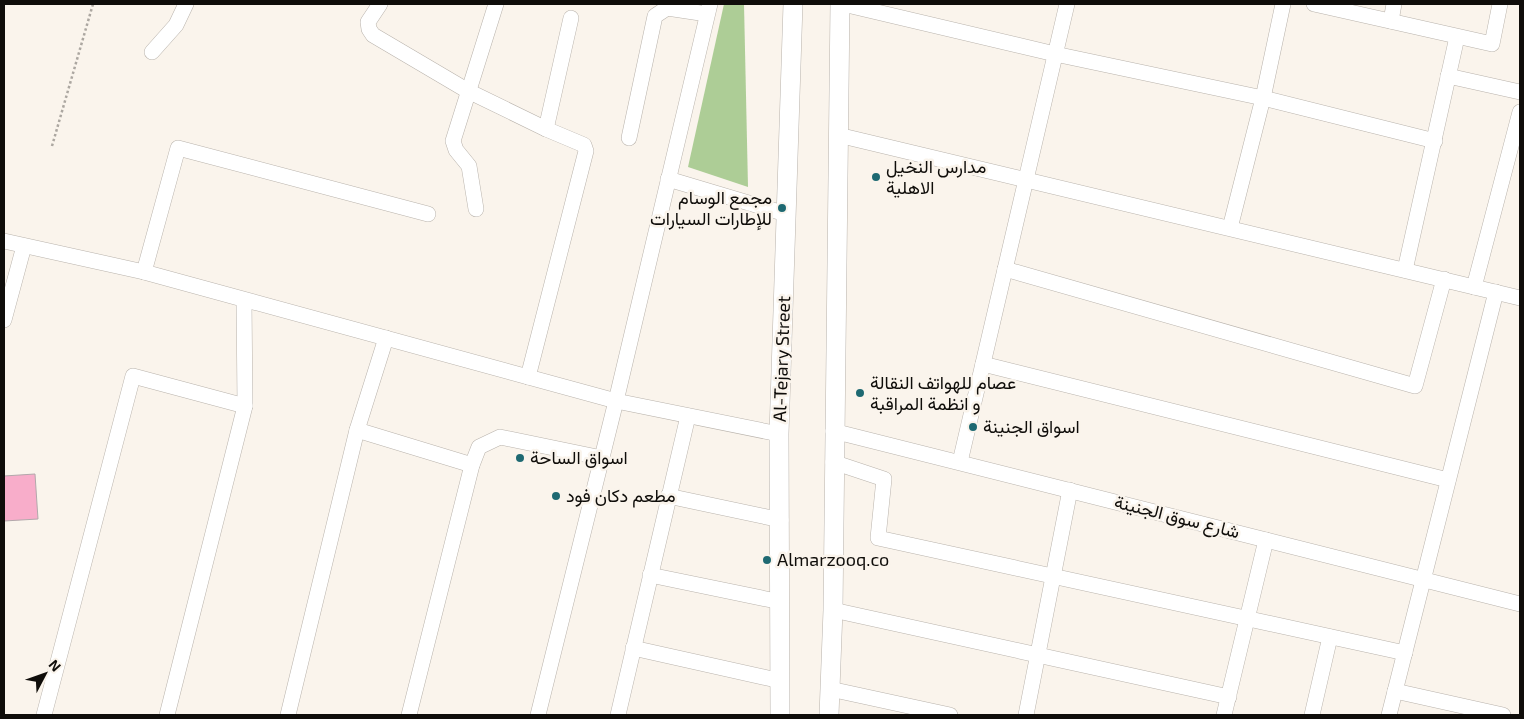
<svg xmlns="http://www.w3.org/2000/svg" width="1524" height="719" viewBox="0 0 1524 719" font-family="'Exo 2',Vazirmatn,sans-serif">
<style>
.green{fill:#adcd96}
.building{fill:#f8adca;stroke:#b2a8ab}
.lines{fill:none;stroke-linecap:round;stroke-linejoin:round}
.minor-casing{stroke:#b9b3ac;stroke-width:16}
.major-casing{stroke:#b9b3ac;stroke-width:20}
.path{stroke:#aca7a1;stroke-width:2.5;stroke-dasharray:2.5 2.5;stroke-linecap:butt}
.minor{stroke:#fff;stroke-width:15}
.major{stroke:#fff;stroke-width:19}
.poi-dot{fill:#1e6972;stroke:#faf4ec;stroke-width:2}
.labels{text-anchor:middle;stroke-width:5;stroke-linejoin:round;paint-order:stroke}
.poi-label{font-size:18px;fill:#0f0d0a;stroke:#faf4ec;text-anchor:start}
.street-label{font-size:18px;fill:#0f0d0a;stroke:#faf4ec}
</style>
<rect width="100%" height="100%" fill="#faf4ec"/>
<!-- green -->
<polygon class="green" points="724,4 744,4 748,187 688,167"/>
<!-- building -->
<polygon class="building" points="35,474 38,519 4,521 4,476"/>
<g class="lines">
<!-- minor casing -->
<g class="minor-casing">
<g id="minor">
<polyline points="380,4 368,22 369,29 373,35 468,91 546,129 584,145 586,151 528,377"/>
<polyline points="843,4 1055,54 1263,98 1435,141"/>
<polyline points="1314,4 1492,44 1500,4"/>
<polyline points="1391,21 1394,4"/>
<polyline points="152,52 176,25 186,4"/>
<polyline points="1448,76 1520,92"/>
<polyline points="546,129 571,18"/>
<polyline points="838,135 1520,298"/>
<polyline points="629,138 655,16 667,8 707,14"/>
<polyline points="668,179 786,214"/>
<polyline points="476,209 469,166 456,150 453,141 496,4"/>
<polyline points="1230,228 1263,98 1283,4"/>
<polyline points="4,241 144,272 616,401 779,434"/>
<polyline points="1005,269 1415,386 1444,279"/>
<polyline points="1405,270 1457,37"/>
<polyline points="144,272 178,148 428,214"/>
<polyline points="1474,287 1520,112"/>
<polyline points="4,320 24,246"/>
<polyline points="983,364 1448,480"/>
<polyline points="357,430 472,465"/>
<polyline points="833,431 1520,604"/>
<polyline points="833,462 884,479 878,538 1405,653"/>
<polyline points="960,462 1067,4"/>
<polyline points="668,496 781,520"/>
<polyline points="650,575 781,602"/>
<polyline points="833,610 1229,697"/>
<polyline points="633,648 781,681"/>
<polyline points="830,689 950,715"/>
<polyline points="1395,691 1503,715"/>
<polyline points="44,715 133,376 245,406"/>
<polyline points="167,715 245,406 244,300"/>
<polyline points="288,715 357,430 386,338"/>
<polyline points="409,715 472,465 479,447 500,437 602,458"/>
<polyline points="538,715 616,401 710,4"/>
<polyline points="618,715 688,416"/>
<polyline points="1026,715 1070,490"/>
<polyline points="1224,715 1266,540"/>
<polyline points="1312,715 1330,637"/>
<polyline points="1389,715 1496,292"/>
</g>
</g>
<!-- major casing -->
<g class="major-casing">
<g id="major">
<polyline points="780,715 779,434 793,4"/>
<polyline points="829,715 833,610 840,4"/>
</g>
</g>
<!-- path -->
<polyline class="path" points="52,146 93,4"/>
<!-- minor -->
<use href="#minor" class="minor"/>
<!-- major -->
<use href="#major" class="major"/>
</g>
<!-- markers -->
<g class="poi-dot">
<circle cx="876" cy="177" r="5"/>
<circle cx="782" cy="208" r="5"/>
<circle cx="860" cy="393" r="5"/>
<circle cx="973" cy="427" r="5"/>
<circle cx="520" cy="458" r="5"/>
<circle cx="556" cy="496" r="5"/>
<circle cx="767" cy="560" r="5"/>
</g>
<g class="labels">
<!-- poi labels -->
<g class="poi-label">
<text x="886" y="173">مدارس النخيل<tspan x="886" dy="21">الاهلية</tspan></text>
<text x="772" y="204" text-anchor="end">مجمع الوسام<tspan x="772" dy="21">للإطارات السيارات</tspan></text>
<text x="870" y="389">عصام للهواتف النقالة<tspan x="870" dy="21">و انظمة المراقبة</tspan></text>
<text x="983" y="433">اسواق الجنينة</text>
<text x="530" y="464">اسواق الساحة</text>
<text x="566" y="502">مطعم دكان فود</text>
<text x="777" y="566">Almarzooq.co</text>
</g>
<!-- street labels -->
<g class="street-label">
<text transform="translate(782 359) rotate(-88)" y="6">Al-Tejary Street</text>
<text transform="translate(1177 517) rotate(14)" y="6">شارع سوق الجنينة</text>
</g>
</g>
<!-- border -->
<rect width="1524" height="719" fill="none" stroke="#0f0d0a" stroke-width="10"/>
<!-- north arrow -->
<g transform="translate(45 674) rotate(49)" stroke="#faf4ec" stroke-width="4" paint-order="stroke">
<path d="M0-4L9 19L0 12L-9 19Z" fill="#0f0d0a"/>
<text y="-8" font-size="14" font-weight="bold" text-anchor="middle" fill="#0f0d0a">N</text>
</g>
</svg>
